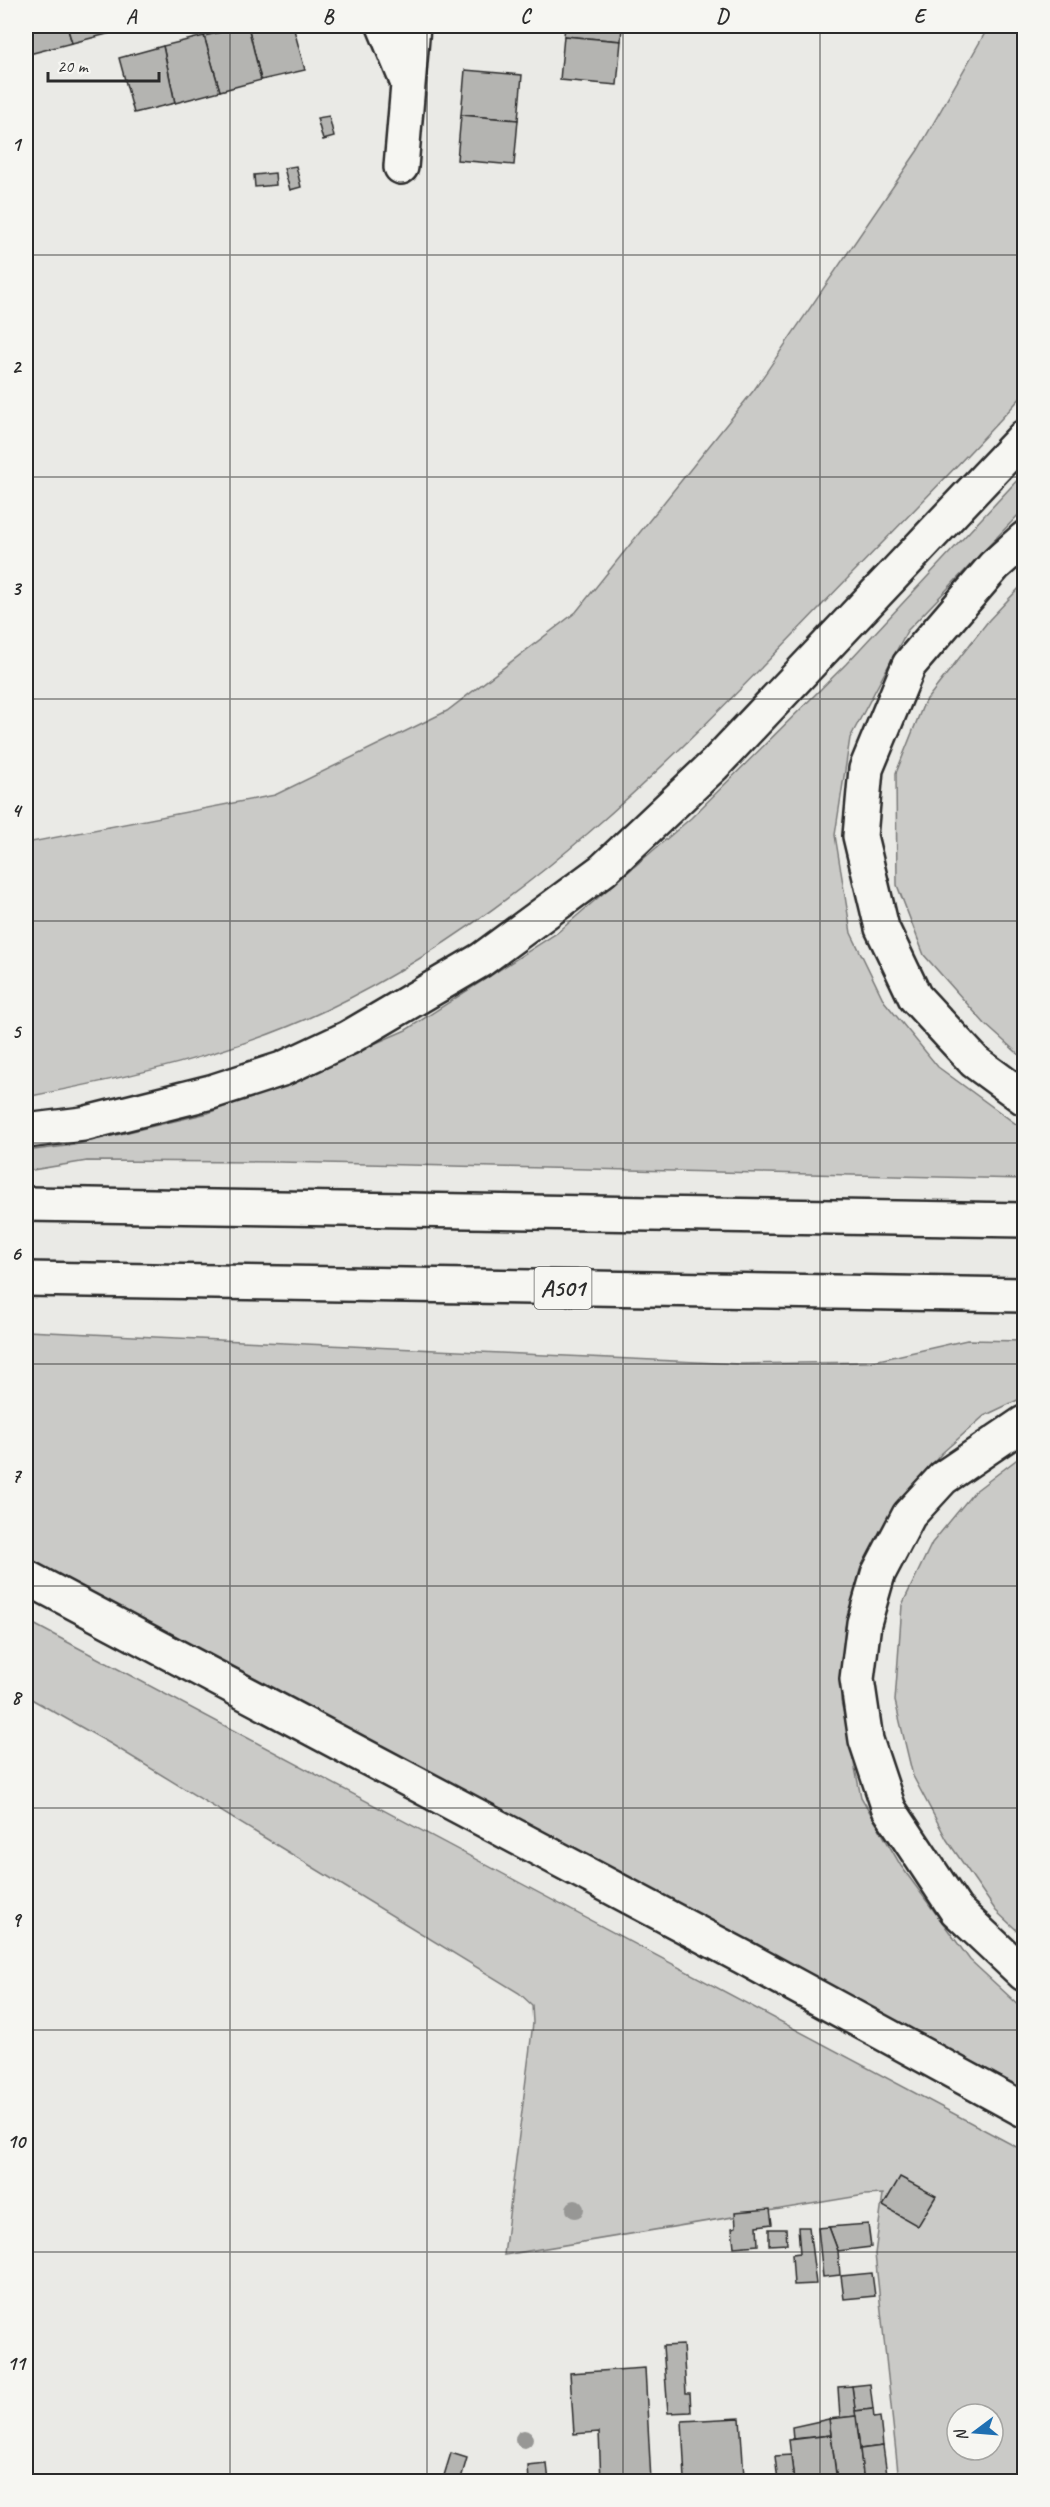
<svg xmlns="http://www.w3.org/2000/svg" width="1050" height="2507" viewBox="0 0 1050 2507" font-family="Caveat,sans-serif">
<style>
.green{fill:#cacac7;stroke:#7a7a79;stroke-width:1.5;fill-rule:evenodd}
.building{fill:#b4b4b1;stroke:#2b2b2b;stroke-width:1.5}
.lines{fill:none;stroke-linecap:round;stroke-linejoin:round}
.minor-casing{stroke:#2b2b2b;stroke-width:38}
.motorway-casing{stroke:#2b2b2b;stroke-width:38}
.minor{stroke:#f6f6f2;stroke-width:33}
.motorway{stroke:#f6f6f2;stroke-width:33}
.tree{fill:#979795}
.grid{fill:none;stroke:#2b2b2b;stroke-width:1.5;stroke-opacity:0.55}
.labels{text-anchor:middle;stroke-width:4.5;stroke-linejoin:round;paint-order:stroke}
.shield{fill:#f6f6f2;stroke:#686867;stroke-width:1.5}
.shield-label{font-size:24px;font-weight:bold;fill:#2b2b2b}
.neatline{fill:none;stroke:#2b2b2b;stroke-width:2}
.grid-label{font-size:20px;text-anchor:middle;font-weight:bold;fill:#2b2b2b}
</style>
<rect width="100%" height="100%" fill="#eaeae6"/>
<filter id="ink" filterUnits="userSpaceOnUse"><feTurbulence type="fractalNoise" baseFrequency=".0167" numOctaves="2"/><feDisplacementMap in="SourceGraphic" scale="12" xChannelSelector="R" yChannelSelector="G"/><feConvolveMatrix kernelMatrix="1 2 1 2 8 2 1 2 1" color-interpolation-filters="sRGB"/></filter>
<g filter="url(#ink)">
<!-- green -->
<g class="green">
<path d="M989 26H1024V394C958 467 888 536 820 607 673 760 520 917 326 1010 231 1055 129 1077 26 1097V843L275 795 447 711 576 612 754 390 918 150Z"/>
<polygon points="1024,473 1024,509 907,631 850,738 835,835 851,933 884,1001 938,1067 1024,1130 1024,1179 281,1162 87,1161 26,1171 26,1151 74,1145 208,1113 261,1093 406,1030 557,933 691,818 846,664"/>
<polygon points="1024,583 1024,1059 985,1024 924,955 897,885 896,773 924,703 989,620"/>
<polygon points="26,1331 740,1364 870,1362 967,1340 1024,1341 1024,1397 984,1416 942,1453 901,1501 870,1553 845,1627 841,1701 861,1797 901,1866 970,1960 1024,2010 1024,2089 26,1558"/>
<polygon points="1024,1454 1024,1937 996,1911 947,1840 913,1776 895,1701 902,1605 932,1543 974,1492"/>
<path d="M26 1620 1024 2151V2481H899L875 2254 883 2194 865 2195 504 2255 533 2023 532 2005 519 1993 111 1744 26 1696ZM957 2414H993V2450H957Z"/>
</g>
<!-- building -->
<g class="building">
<polygon points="26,26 67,26 72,43 29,54 26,40"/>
<polygon points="67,26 113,26 115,32 72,43"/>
<polygon points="248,26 293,26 305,70 261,80"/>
<polygon points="248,26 261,80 220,91 204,36"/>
<polygon points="565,26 622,26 621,41 564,36"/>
<polygon points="204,36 220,91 175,103 163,46"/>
<polygon points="564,36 621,41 617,85 560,80"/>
<polygon points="163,46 175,103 134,113 119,58"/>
<polygon points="465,70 522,75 518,120 461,115"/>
<polygon points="461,115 518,120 514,165 457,160"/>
<polygon points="329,116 334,137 323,140 317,118"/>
<polygon points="296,166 301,187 290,190 284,168"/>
<polygon points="275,173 276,185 255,187 254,175"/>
<polygon points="900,2177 936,2196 918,2226 883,2206"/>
<polygon points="770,2209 772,2224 757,2226 758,2245 734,2247 732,2228 736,2227 735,2212"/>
<polygon points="868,2224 871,2247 838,2251 829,2227"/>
<polygon points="798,2227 809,2227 816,2284 794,2285 792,2254 800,2253"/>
<polygon points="829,2227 838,2251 840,2275 823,2277 818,2228"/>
<polygon points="769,2229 786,2229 787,2244 769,2245"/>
<polygon points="872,2273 875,2296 844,2299 841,2276"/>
<polygon points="683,2345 686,2393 690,2393 691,2412 668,2413 663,2346"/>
<polygon points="645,2368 651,2481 601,2482 599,2432 574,2434 570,2373"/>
<polygon points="870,2384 873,2409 855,2411 852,2386"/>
<polygon points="852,2386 856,2416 840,2418 838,2387"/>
<polygon points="873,2409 874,2418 880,2417 883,2446 860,2449 855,2411"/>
<polygon points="856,2416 864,2482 837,2482 829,2419"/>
<polygon points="740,2418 744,2476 685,2480 682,2421"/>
<polygon points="829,2419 831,2435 793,2439 792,2427"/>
<polygon points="831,2435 837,2482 794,2482 789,2440"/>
<polygon points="883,2446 888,2482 864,2482 860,2449"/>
<polygon points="451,2453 467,2458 460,2482 442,2482"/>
<polygon points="791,2455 794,2482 778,2482 775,2456"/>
<polygon points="547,2464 549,2482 529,2482 528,2466"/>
</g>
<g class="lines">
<!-- minor casing -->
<g class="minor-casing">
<g id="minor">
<polyline points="384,26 406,79"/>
<polyline points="401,167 413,26"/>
</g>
</g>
<!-- motorway casing -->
<g class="motorway-casing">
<g id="motorway">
<polyline points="1024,539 994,566 909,665 866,769 860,836 882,928 915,997 975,1062 1024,1098"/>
<polyline points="26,1131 83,1124 211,1092 282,1069 348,1038 481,960 603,870 714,765 1024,437"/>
<polyline points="26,1204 1024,1220"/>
<polyline points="26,1279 1024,1295"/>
<polyline points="1024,1423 943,1478 909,1515 878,1574 864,1623 857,1679 866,1740 889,1809 956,1910 1024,1974"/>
<polyline points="26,1577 743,1957 1024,2110"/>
</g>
</g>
<!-- minor -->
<use href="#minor" class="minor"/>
<!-- motorway -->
<use href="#motorway" class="motorway"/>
</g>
<!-- trees -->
<g class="tree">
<circle cx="575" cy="2209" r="9"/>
<circle cx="524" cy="2439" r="9"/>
</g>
</g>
<!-- grid -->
<path class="grid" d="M230 26V2482M427 26V2482M623 26V2482M820 26V2482M26 255H1024M26 477H1024M26 699H1024M26 921H1024M26 1143H1024M26 1364H1024M26 1586H1024M26 1808H1024M26 2030H1024M26 2252H1024"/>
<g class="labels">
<!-- shield labels -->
<rect class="shield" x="534.5" y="1267" width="57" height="42" rx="4.5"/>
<g class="shield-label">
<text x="563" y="1296">A501</text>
</g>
</g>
<!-- margin -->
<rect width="1050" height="2507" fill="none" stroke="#f6f6f2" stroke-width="66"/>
<!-- north arrow -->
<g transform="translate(975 2432) rotate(254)"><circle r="28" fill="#f6f6f2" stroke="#a5a5a2" stroke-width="1.5"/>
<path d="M0-4.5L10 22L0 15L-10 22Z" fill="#1f6fb2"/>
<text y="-9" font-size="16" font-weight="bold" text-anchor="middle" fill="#2b2b2b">N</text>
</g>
<!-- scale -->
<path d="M48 72v9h111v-9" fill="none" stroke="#2b2b2b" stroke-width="3"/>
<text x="57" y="72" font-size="18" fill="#2b2b2b" stroke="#f6f6f2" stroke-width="4.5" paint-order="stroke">20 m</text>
<rect x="33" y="33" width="984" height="2441" class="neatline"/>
<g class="grid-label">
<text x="131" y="23">A</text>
<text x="328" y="23">B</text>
<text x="525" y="23">C</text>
<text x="722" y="23">D</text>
<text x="919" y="23">E</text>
<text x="16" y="151">1</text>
<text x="16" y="373">2</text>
<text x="16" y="595">3</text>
<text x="16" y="817">4</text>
<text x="16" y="1038">5</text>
<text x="16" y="1260">6</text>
<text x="16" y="1482">7</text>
<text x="16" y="1704">8</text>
<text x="16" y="1926">9</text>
<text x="16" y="2148">10</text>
<text x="16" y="2370">11</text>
</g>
</svg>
